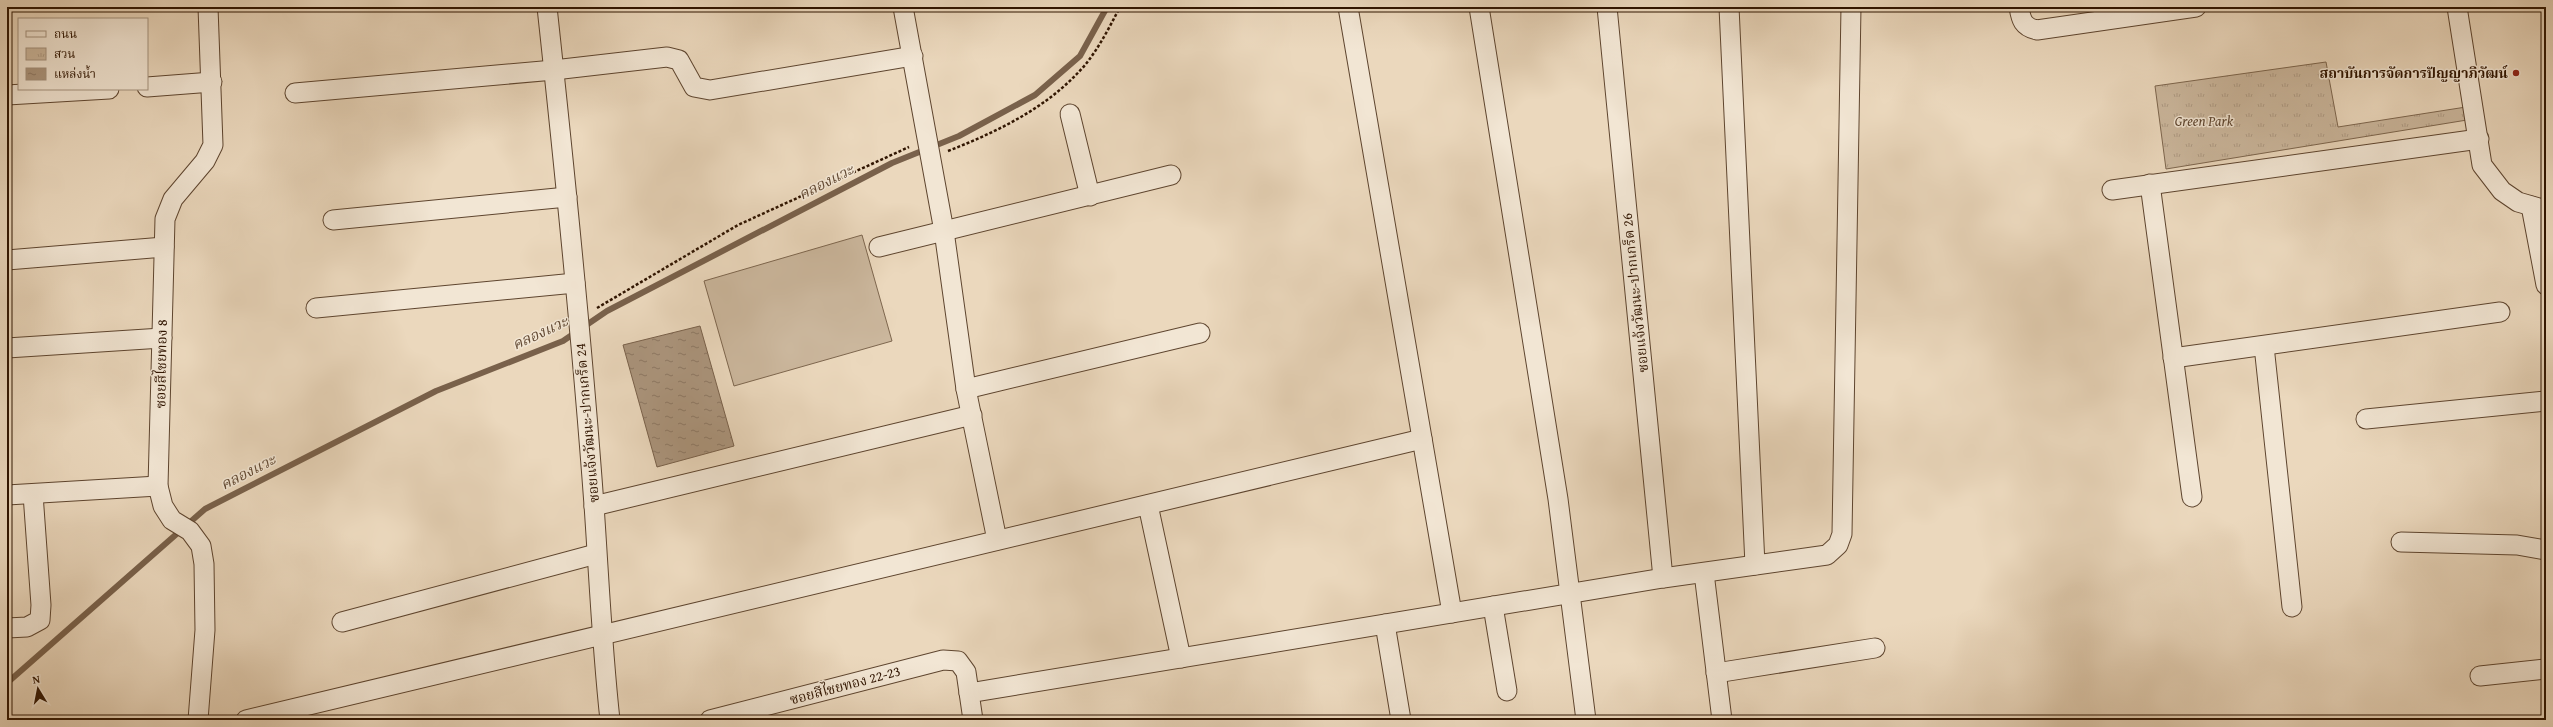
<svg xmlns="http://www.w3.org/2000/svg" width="2553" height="727" viewBox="0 0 2553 727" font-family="'Gentium Book Plus','Noto Serif Thai',serif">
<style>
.grass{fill:#cbb79d;stroke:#7d664e}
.park{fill:url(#park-tufts);stroke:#7d664e}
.water{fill:url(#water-ripples);stroke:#79614b}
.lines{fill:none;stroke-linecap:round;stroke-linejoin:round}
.stream{stroke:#79614b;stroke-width:6}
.minor-casing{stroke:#5e452f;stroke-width:21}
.path{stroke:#2f1400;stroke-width:2.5;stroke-dasharray:3 2;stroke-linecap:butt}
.minor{stroke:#f2e6d4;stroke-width:19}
.poi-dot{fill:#8f2418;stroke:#f2e6d4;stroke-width:1.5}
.labels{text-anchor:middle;stroke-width:3;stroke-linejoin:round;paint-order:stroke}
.poi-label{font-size:14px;font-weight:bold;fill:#2f1400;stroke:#f2e6d4;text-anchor:end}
.park-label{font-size:14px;font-style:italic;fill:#5e452f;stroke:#f2e6d4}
.street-label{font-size:14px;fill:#2f1400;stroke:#f2e6d4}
.water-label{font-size:15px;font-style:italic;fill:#614832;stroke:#f2e6d4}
</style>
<defs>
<pattern id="park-tufts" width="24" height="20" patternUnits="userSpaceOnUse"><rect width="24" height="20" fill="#cbb79d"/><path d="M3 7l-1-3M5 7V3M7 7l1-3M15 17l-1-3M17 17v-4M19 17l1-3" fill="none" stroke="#af9c85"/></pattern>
<pattern id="water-ripples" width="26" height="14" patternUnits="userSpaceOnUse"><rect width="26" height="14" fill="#ab957d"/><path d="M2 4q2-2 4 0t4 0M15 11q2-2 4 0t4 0" fill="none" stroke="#8c7864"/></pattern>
</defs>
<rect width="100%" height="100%" fill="#ebd8bd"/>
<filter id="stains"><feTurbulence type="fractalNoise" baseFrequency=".005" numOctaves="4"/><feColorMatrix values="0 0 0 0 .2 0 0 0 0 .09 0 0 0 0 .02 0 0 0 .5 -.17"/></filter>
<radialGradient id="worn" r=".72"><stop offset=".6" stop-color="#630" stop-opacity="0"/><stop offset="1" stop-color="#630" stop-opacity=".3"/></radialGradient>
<!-- grass -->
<polygon class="grass" points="862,235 892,341 734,386 704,281"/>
<!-- park -->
<polygon class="park" points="2326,62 2338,127 2466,107 2467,120 2166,169 2155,86"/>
<!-- water -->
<polygon class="water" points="700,326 734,446 657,467 623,345"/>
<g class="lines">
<!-- stream -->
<polyline class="stream" points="7,683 205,509 436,391 563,341 607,311 892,163 959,136 1035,95 1080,56 1107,7"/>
<!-- minor casing -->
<g class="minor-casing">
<g id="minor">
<path d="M547 7C565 173 582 339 594 505 599 577 602 648 610 720"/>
<polyline points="903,7 944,231 966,389 997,540"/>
<polyline points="1348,7 1452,613"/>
<polyline points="1479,7 1558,499 1586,720"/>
<polyline points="1607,7 1663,578"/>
<polyline points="1729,7 1755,565"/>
<path d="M2019 7C2021 20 2023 27 2037 30L2196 7"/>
<polyline points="2457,7 2482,165 2502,191 2518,202 2546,210"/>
<polyline points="147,87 212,82"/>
<polyline points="295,93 554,70 667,57 679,60 694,87 710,90 913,56"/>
<polyline points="7,95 109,89"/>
<polyline points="1070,114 1090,196"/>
<polyline points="2150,184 2192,497"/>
<polyline points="2112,190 2479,139"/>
<polyline points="2531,206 2546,285"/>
<polyline points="333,220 567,197"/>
<polyline points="879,247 1171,175"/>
<polyline points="7,260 164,247"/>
<polyline points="316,308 575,283"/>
<polyline points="2264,346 2292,607"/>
<polyline points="7,348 162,338"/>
<polyline points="2173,358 2500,312"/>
<polyline points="966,389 1200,333"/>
<polyline points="2366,419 2546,401"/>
<polyline points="7,495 158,486"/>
<polyline points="1148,505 1181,658"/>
<polyline points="594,506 972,415"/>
<polyline points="2401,542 2517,545 2546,550"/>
<polyline points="1704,573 1722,720"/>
<polyline points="1493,606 1507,691"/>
<polyline points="342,622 596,554"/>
<polyline points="1385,624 1401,720"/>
<polyline points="7,628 27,627 40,620 41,605 33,494"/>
<polyline points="1716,673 1875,648"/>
<polyline points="2480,676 2546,669"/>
<polyline points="969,693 1663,578 1827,555 1838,545 1842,534 1851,7"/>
<polyline points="198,720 205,630 204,564 201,546 190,531 172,520 163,506 158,486 165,219 173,199 205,161 213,145 208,7"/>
<polyline points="246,720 1422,439"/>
<polyline points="710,720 943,660 958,661 966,672 973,720"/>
</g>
</g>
<!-- path -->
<g class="path">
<path d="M948 151C999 131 1049 107 1085 65 1099 48 1110 26 1120 7"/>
<polyline points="597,308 738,225 909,147"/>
</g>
<!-- minor -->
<use href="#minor" class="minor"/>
</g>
<!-- markers -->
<circle class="poi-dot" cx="2516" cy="73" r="4"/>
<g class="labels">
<!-- poi labels -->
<g class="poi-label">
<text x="2508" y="78">สถาบันการจัดการปัญญาภิวัฒน์</text>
</g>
<!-- park labels -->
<g class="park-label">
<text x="2204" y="126">Green Park</text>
</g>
<!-- street labels -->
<g class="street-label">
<text transform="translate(1635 293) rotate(-96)" y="5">ซอยแจ้งวัฒนะ-ปากเกร็ด 26</text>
<text transform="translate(161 364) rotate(-89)" y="5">ซอยสีไชยทอง 8</text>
<text transform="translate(587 423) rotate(-95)" y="5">ซอยแจ้งวัฒนะ-ปากเกร็ด 24</text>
<text transform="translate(845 685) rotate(-15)" y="5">ซอยสีไชยทอง 22-23</text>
</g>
<!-- water labels -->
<g class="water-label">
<text transform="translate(826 182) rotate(-27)" y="5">คลองแวะ</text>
<text transform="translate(540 333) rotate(-25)" y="5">คลองแวะ</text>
<text transform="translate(248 472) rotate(-27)" y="5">คลองแวะ</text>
</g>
</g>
<!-- margin -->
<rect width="2553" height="727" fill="none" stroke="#ebd8bd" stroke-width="24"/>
<rect x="8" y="8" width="2537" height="711" fill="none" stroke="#2f1400" stroke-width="2"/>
<rect x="12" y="12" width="2529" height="703" fill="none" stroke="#2f1400"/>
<!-- legend -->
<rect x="18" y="18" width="130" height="72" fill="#f2e6d4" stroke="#a4927f"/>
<rect x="26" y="31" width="20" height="6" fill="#f2e6d4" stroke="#a4927f"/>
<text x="54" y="38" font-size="12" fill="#2f1400">ถนน</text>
<rect x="26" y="48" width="20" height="12" fill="url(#park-tufts)" stroke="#a4927f"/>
<text x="54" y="58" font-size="12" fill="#2f1400">สวน</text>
<rect x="26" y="68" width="20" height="12" fill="url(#water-ripples)" stroke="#a4927f"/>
<text x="54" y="78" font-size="12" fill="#2f1400">แหล่งน้ำ</text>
<!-- north arrow -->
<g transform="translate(38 689) rotate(350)" stroke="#f2e6d4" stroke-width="3" paint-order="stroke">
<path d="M0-3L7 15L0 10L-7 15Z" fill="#2f1400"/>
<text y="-6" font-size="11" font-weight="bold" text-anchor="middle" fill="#2f1400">N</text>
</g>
<rect width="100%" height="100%" filter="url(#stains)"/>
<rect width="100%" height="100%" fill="url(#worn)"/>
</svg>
